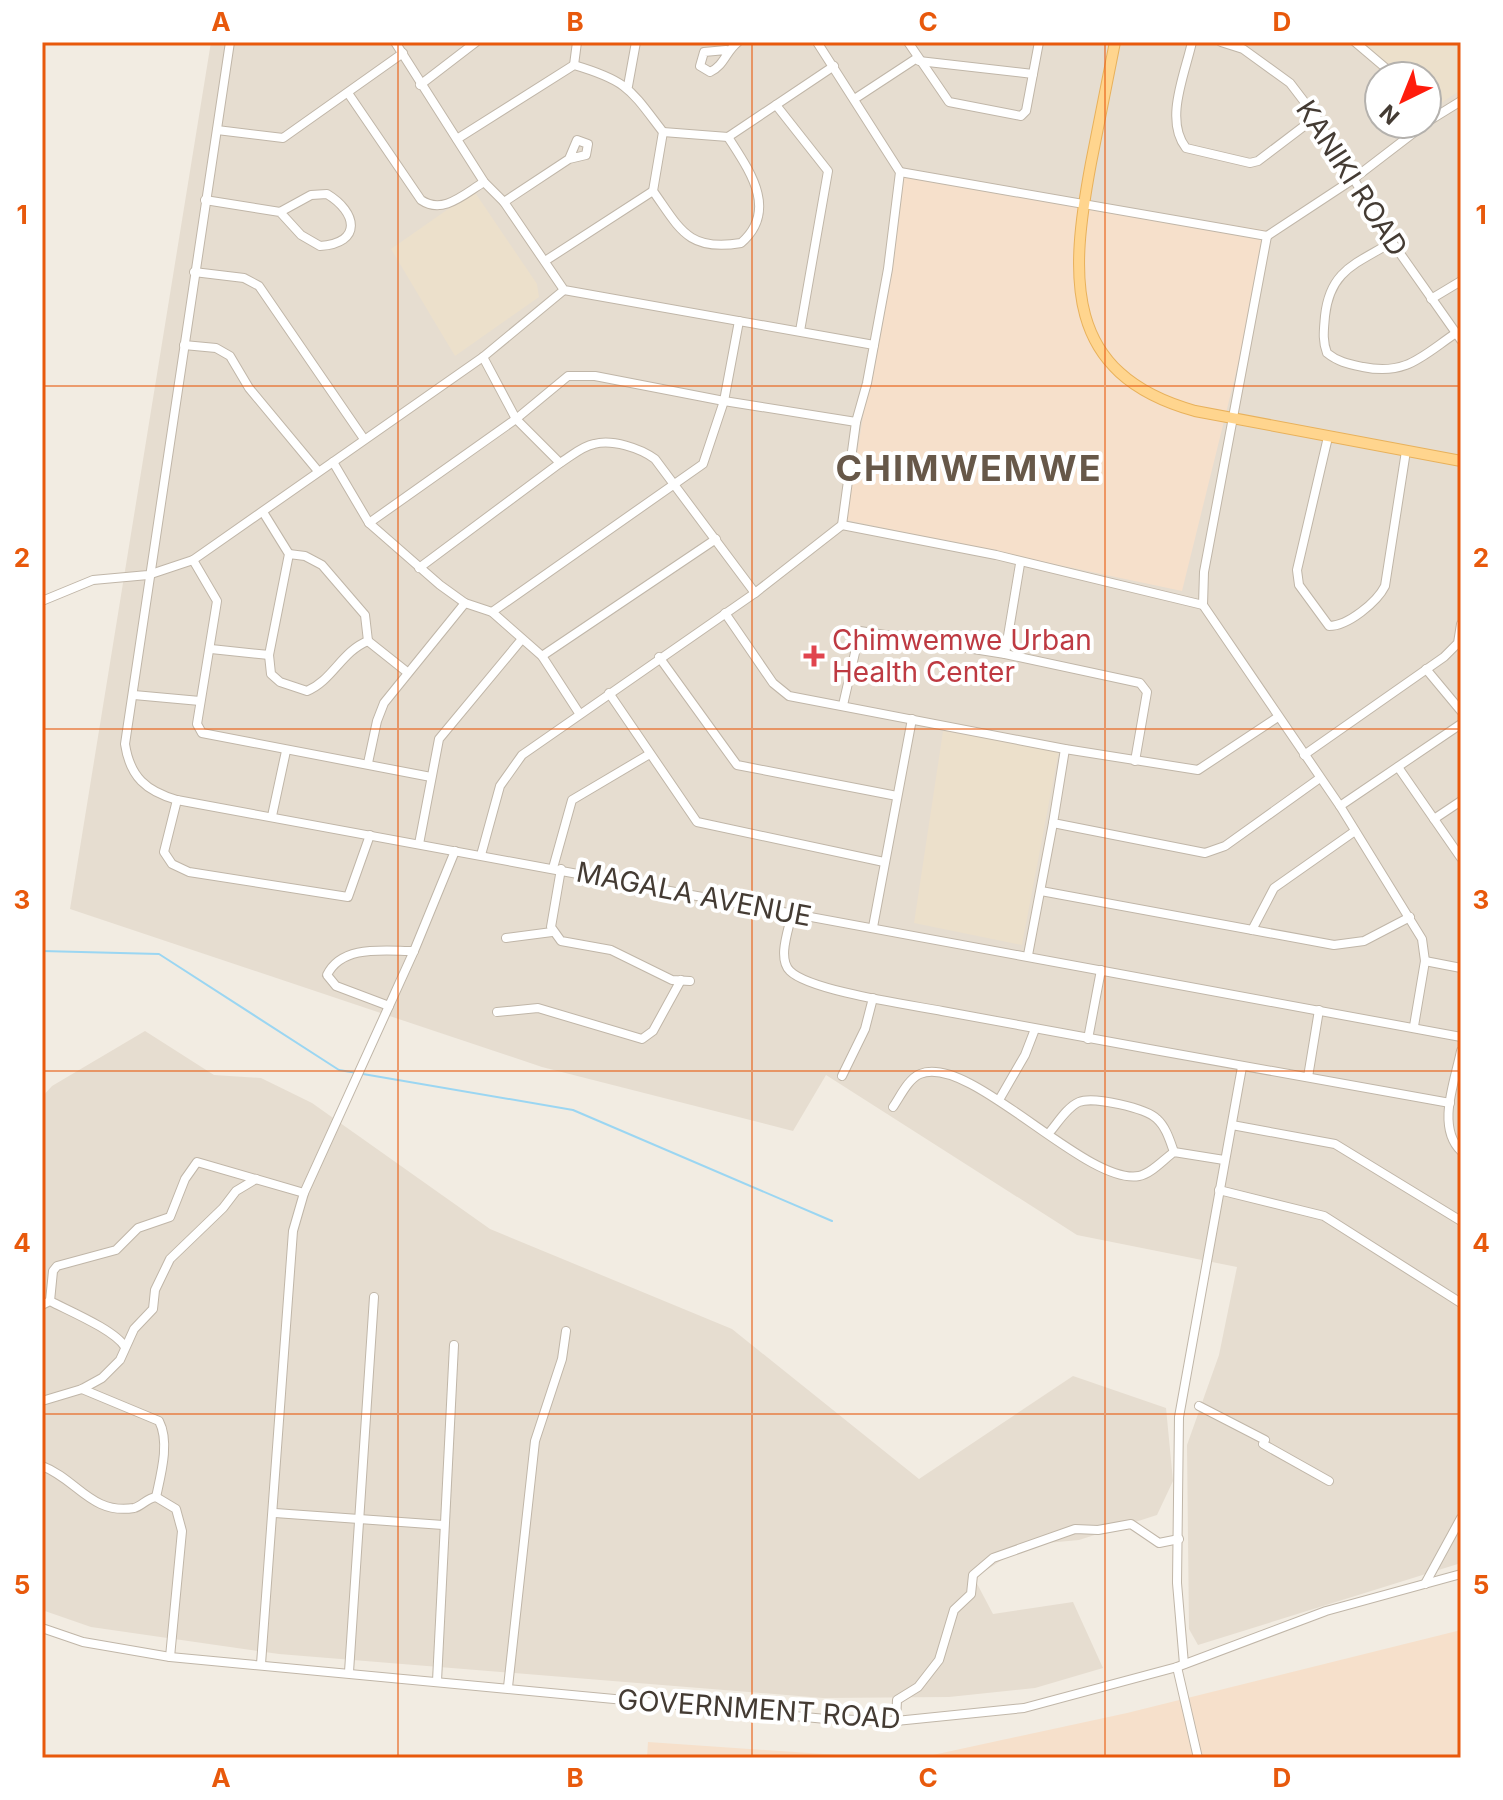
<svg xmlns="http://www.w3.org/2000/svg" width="1503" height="1800" viewBox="0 0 1503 1800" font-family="Inter,sans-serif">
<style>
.residential{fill:#e6ddd0;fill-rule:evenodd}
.commercial{fill:#f6e0cb}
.education{fill:#ece0cb}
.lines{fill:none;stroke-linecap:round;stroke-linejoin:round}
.stream{stroke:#9bd6f2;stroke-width:2}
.minor-casing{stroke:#c0b6a8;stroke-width:10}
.major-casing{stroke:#e8b15b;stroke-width:12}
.minor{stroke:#fff;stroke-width:8}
.major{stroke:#ffd58e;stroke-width:10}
.grid{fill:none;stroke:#e8590c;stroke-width:2;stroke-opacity:0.55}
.health-dot{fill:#e0444e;stroke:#fff;stroke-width:3}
.labels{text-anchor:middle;stroke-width:8;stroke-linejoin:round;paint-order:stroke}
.street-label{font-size:28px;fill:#443b33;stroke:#fff}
.health-label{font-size:28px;fill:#be3a42;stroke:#fff;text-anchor:start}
.district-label{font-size:36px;font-weight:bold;letter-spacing:2px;fill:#675849;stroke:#fff}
.neatline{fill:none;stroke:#e8590c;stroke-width:3}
.grid-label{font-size:26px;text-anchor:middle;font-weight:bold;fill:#e8590c}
</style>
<rect width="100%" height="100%" fill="#f2ece2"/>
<!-- residential -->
<g class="residential">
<path d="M211 42H1461V1563L1198 1645 1189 1629 1187 1445 1219 1355 1237 1267 1077 1235 826 1075 793 1131 542 1067 70 909ZM1379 76H1427V124H1379Z"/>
<polygon points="145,1031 214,1075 261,1078 312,1103 490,1229 732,1329 919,1479 1073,1376 1166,1408 1173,1481 1157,1515 1079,1540 1025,1545 974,1578 993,1614 1073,1602 1103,1668 1035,1688 949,1697 823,1698 279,1654 91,1627 42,1610 42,1097 52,1086"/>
</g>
<!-- commercial -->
<g class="commercial">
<polygon points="903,174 1271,231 1182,591 846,520"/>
<polygon points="1461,1630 1461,1758 919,1758 1127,1713"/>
<polygon points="648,1742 881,1758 647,1758"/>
</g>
<!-- education -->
<g class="education">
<polygon points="1352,42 1461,42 1461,90 1427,112 1427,76 1385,76"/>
<polygon points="474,191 537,284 539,297 455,356 391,249"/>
<polygon points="943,731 1059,750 1022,945 914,923"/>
</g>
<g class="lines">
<!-- stream -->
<g class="stream">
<polyline points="42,951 159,954 339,1070 357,1073"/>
<polyline points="363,1074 573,1110 832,1221"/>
</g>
<!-- minor casing -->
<g class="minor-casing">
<g id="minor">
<path d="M230 42 125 744C130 777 146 791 177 800L1461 1037"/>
<polyline points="395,42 484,182 504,202 564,290 874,345"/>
<polyline points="908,42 949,102 1021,116 1026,111 1039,42"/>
<path d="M1192 42C1185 74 1164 120 1186 148L1250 163 1258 161 1316 117"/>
<polyline points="1221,42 1243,49 1290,83 1316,117 1392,242 1461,340"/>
<polyline points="1355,42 1395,76"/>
<path d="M726 50 704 52 700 66 710 72C724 66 726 51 738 42"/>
<polyline points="919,61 1033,74"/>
<polyline points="574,65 577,42"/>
<polyline points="420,85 476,42"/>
<polyline points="628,86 636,42"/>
<path d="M348 93 421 200C443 215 464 194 484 182"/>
<polyline points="856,98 917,58"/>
<polyline points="776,105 828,171 800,331"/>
<polyline points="1427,122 1461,101"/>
<polyline points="217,130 283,138 403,53"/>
<polyline points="663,132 728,137 834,66"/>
<path d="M457 139 574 65C628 81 630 89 663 132L653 191C680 229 688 252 741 243 779 210 749 170 728 137"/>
<polyline points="900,172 1267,236"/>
<path d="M205 200 280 212 311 195 327 194C357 212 363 243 320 246L301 235 280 212"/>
<polyline points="504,202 569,159 586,155 588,144 577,140 569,159"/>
<polyline points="1267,236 1204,572 1203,605 1340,806 1422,939 1425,961 1414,1026"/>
<polyline points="1267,236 1352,180 1425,124"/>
<path d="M1392 242C1356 264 1330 270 1325 316 1324 329 1322 340 1327 353 1338 362 1349 364 1363 367 1406 376 1422 356 1456 333"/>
<polyline points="545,261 653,191"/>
<polyline points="194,272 244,278 259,286 364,439"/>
<polyline points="1431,299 1461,281"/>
<polyline points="184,345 216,348 230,356 249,388 318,471"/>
<polyline points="483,357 516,419 560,463"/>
<path d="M1328 437 1297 570 1299 585 1329 626C1348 626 1377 602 1385 586L1406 451"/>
<polyline points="333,462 369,523 440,585 465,603 492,612 542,656 579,713"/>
<path d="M263 512 289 554 269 655 271 674 280 682 307 691C332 681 342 651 368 641"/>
<polyline points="369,523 516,419 568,376 595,376 724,401 856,422"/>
<polyline points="842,525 996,555 1203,605"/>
<polyline points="289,554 305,556 322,565 365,615 368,641"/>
<polyline points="193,560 217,601 197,724 202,733 431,777"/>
<path d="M419 568 560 463C570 457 582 446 594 444 612 439 640 448 655 459L755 593"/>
<polyline points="42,601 93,580 148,575 193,560 483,357 564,290"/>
<polyline points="492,612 703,464 724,401 739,321"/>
<polyline points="725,613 773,683 789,696 1065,749 1198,770 1278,717"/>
<polyline points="368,641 407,672"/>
<polyline points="211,649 269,655"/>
<polyline points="1005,654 1020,564"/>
<polyline points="542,656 716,539"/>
<polyline points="659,657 737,765 897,796"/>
<polyline points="1426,669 1461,711"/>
<polyline points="609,693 697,822 884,862"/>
<polyline points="134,695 200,701"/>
<polyline points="843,705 860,631 1005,654 1140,683 1147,692 1135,761"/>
<polyline points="1065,749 1053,823 1205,853 1225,846 1320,778"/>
<polyline points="1304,755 1444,657 1458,643 1461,624"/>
<polyline points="368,763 377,721 384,703 465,603"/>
<polyline points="1398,767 1461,858"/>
<polyline points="177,800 164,852 172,864 189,872 348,897 370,835"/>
<polyline points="1340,806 1461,724"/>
<polyline points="272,816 286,751"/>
<polyline points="1434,819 1461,801"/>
<polyline points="419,844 439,739 522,639"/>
<polyline points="481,855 500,786 522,755 755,593 842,525 856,422 867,383 888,269 900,172 817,42"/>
<polyline points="553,868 572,800 648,755"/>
<polyline points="561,869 551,927 561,941 611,950 672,980 690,981"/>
<polyline points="1041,891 1334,945 1364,941 1410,917"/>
<path d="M792 913C789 929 777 958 790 971 810 991 911 1005 942 1011 1111 1043 1281 1072 1450 1103"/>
<polyline points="873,927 912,719"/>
<polyline points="1252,930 1274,888 1355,831"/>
<polyline points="506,938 552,932"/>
<polyline points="1028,955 1053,823"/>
<polyline points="1425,961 1461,968"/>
<path d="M389 1006 336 986 327 975C342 944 385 951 414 951"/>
<polyline points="497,1012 538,1008 642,1039 653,1031 681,980"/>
<polyline points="1088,1039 1101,970"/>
<path d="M1461 1051C1455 1081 1436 1127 1461 1151"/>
<polyline points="842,1076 865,1029 873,998"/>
<polyline points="1308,1077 1319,1010"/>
<polyline points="999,1100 1025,1055 1035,1029"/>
<path d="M893 1107C900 1097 908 1079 920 1074 970 1053 1086 1186 1139 1176 1151 1174 1164 1159 1174 1152L1224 1160"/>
<polyline points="1232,1125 1335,1144 1461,1221"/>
<path d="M1049 1133C1057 1124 1067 1107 1079 1102 1093 1096 1146 1108 1157 1119 1166 1127 1170 1141 1174 1152"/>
<polyline points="1219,1190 1324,1216 1461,1303"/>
<polyline points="50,1301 53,1271 57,1266 116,1250 138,1228 170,1217 185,1179 197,1162 304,1193"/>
<path d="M42 1305 50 1301C69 1311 115 1330 125 1347"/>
<path d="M82 1389 159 1421C170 1442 161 1474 156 1497"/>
<polyline points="42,1401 82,1389 102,1378 120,1360 134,1329 153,1309 155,1290 170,1259 223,1208 236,1191 256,1179"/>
<polyline points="1199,1406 1265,1440"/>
<polyline points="1263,1444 1329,1481"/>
<path d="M42 1466C77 1479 91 1515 134 1508 142 1506 147 1498 156 1497L176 1509 182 1531 170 1657"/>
<polyline points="275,1513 443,1525"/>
<polyline points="1425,1584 1461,1518"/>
<polyline points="42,1628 83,1642 170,1657 826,1719 896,1721 1024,1708 1177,1667 1326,1611 1461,1574"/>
<polyline points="261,1664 293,1231 304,1193 414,951 455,851"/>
<polyline points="1184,1664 1177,1583 1179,1417 1242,1067"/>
<polyline points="1177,1667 1198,1758"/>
<polyline points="349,1672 374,1297"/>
<polyline points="437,1681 454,1345"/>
<polyline points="508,1687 535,1441 562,1359 566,1331"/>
<polyline points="896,1721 897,1700 918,1687 939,1660 954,1610 971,1594 973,1575 993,1558 1075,1529 1098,1530 1131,1524 1159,1543 1179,1539"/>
</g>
</g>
<!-- major casing -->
<g class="major-casing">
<path id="major" d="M1115 42C1107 82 1099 123 1091 163 1070 276 1062 374 1195 411L1461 461"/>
</g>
<!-- minor -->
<use href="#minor" class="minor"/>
<!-- major -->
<use href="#major" class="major"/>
</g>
<!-- grid -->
<path class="grid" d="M398 42V1758M752 42V1758M1105 42V1758M42 386H1461M42 729H1461M42 1071H1461M42 1414H1461"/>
<!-- markers -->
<path class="health-dot" d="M810 644h8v8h8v8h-8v8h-8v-8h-8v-8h8z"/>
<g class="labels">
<!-- street labels -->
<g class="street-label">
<text transform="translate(1352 178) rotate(57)" y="10">KANIKI ROAD</text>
<text transform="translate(694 894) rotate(11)" y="10">MAGALA AVENUE</text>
<text transform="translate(759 1709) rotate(4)" y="10">GOVERNMENT ROAD</text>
</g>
<!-- health labels -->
<g class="health-label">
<text x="832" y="650">Chimwemwe Urban<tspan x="832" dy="32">Health Center</tspan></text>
</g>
<!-- district labels -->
<g class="district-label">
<text x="969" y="481">CHIMWEMWE</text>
</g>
</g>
<!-- border -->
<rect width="1503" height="1800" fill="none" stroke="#ffffff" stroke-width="88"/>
<!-- north arrow -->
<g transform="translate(1403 100) rotate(223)"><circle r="38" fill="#ffffff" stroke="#b4b1ad" stroke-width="2"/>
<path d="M0-6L14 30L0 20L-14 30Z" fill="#ff1c0c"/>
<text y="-12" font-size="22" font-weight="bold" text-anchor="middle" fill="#443b33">N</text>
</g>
<rect x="44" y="44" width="1415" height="1712" class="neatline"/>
<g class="grid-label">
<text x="221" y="31">A</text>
<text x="575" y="31">B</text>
<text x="928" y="31">C</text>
<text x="1282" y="31">D</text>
<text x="22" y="224">1</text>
<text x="1481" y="224">1</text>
<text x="22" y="567">2</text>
<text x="1481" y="567">2</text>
<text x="22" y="909">3</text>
<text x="1481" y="909">3</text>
<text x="22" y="1252">4</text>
<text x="1481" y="1252">4</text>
<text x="22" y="1594">5</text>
<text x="1481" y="1594">5</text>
<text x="221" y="1787">A</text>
<text x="575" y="1787">B</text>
<text x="928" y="1787">C</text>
<text x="1282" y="1787">D</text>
</g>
</svg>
